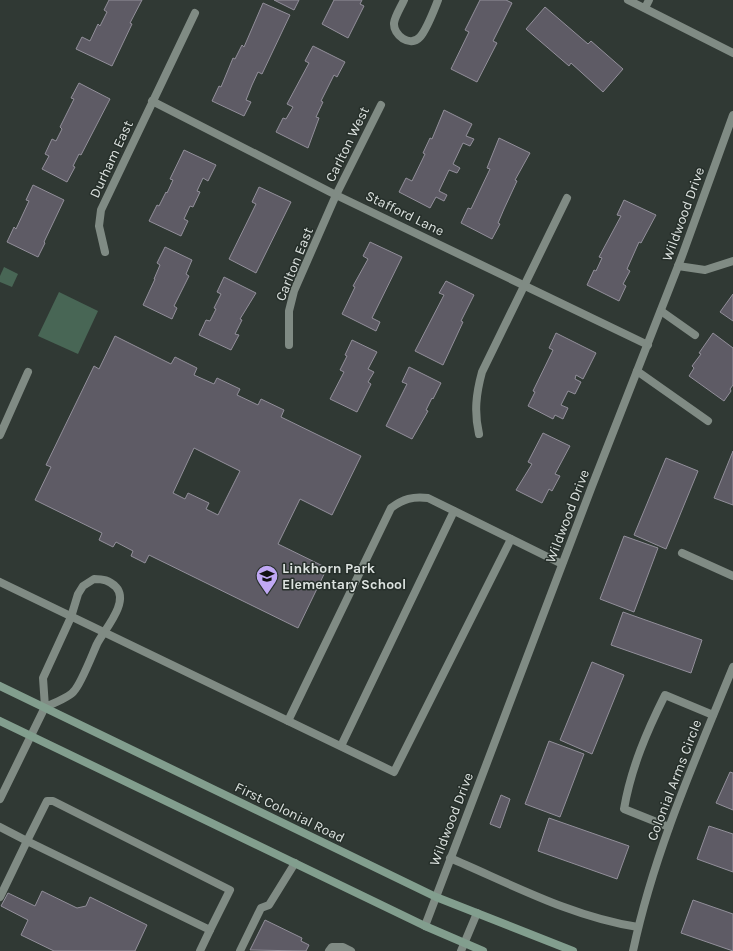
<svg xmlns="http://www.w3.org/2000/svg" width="733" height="951" viewBox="0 0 733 951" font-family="Karla,sans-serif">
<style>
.green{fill:#486655}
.building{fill:#5e5b65;stroke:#928f9a;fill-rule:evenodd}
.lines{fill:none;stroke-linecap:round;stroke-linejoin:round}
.service{stroke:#808b84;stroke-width:8}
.minor{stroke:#808b84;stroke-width:8}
.secondary{stroke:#829e8e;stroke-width:8}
.labels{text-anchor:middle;stroke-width:3;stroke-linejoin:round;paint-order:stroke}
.street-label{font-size:14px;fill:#dde3e0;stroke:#262f2a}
.poi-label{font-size:14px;font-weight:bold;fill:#dde3e0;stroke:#262f2a;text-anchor:start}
</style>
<rect width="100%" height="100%" fill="#303934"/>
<!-- green -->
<g class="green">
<polygon points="4,267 18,274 12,287 0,282 0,276"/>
<polygon points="59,292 98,311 78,354 38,336"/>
</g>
<!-- building -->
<g class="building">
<polygon points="109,0 142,0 130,23 132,24 112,66 76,49 82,37 90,41 98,24 100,26 107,12 104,10"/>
<polygon points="274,0 299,0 294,10"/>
<polygon points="334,0 362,0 360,4 364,6 348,38 322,24"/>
<polygon points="480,0 506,0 512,3 493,41 497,43 477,82 451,69 469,32 465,30"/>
<polygon points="263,3 290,15 262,74 258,72 252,85 246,100 251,102 244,116 212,101 219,86 221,87 233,58 235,59 242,45 244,47"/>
<polygon points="545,7 588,44 591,41 623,69 603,92 571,63 569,66 526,29"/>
<polygon points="313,46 345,62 337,77 334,75 321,101 323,102 316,117 319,118 308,148 276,132 283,118 286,119 293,107 287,104 309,63 305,61"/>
<polygon points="79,83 110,99 81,155 79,154 73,166 75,167 67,182 42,169 49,156 45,154 52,139 56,141 62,129 60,127 74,99 71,98"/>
<polygon points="444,110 472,124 466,136 474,139 470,146 463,143 453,164 460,168 457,173 449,170 439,191 447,195 444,201 436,197 430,208 399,192 406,178 412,181 425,154 423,153 430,138 432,139"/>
<polygon points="499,138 530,153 515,180 517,181 504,209 498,223 500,224 492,239 461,223 468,208 471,209 490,169 487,168"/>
<polygon points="184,150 216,165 208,181 203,178 197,191 200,192 193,207 190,206 184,219 188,221 181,236 149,221 157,205 159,206 166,192 167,193 173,180 170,179"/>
<polygon points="33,185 64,200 44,242 45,243 38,257 7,242 14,227 16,229 29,201 26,200"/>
<polygon points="259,187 291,202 256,273 229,259 256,204 252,202"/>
<polygon points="624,200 656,215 641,243 639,242 627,269 630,271 623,284 626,286 619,301 587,285 594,270 596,271 602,258 599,257 621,216 617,215"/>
<polygon points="370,242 402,257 372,318 380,322 376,331 342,314 355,287 353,286 368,259 363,256"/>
<polygon points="165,247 192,260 186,274 189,276 174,306 177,308 172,319 143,305 155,279 154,279 160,265 157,263"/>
<polygon points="224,277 256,293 240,319 242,320 235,334 239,335 231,350 199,335 206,320 210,321 216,309 214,308 221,294 217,292"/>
<polygon points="446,281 474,295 461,321 463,322 443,365 415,351 444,295 439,293"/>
<polygon points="733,294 733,321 720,312"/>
<polygon points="556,333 596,353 583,379 576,375 575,379 581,382 575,394 568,391 561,405 568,408 563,419 555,415 553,419 528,406 535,392 533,391 553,350 549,348"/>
<polygon points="713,333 733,348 733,385 730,389 731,391 724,401 689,376 694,368 692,366 701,354 699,353"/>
<path d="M115 336 171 364 175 357 197 368 194 375 214 384 217 378 240 389 237 395 258 405 261 399 284 410 281 417 361 456 332 515 300 499 278 544 327 568 298 628 149 555 145 563 131 556 133 551 116 542 113 547 99 540 102 533 35 500 51 467 46 465 94 366 99 369ZM194 448 240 471 218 515 206 509 209 503 188 493 185 499 173 493Z"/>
<polygon points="352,340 377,352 368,369 374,372 368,382 371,384 357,412 330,399 344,372 340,370 347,356 345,355"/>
<polygon points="409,367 441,383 433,399 432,398 426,410 428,411 412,439 386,426 407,384 402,382"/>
<polygon points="543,433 570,446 555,474 560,476 552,491 549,489 542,503 516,490 532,464 528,462"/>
<polygon points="733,451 733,505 714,498"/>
<polygon points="666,458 698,471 666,549 634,535"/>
<polygon points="624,536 658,548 634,612 600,599"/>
<polygon points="623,612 702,640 691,673 611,645"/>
<polygon points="592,662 624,675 592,754 560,740"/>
<polygon points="549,741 584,754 560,817 525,804"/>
<polygon points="730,772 733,773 733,810 716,803"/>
<polygon points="501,795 510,799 500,828 490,824"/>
<polygon points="549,818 629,846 617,879 538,851"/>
<polygon points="709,826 733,834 733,872 697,859"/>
<polygon points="42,891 77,908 86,906 90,897 147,925 135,951 54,951 21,935 28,920 1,906 8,893 35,906"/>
<polygon points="693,900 733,914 733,951 681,933"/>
<polygon points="265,920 302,938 301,941 309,945 306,951 250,950"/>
</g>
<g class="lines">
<!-- service -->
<g class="service">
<polyline points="661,311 695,335"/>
<polyline points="637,371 708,421"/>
<polyline points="0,435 28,372"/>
<polyline points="682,553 733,576"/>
<path d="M94 579C103 579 109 580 116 587 130 602 104 630 97 644 92 655 81 684 74 691 70 697 52 704 45 707L43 678 71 617 78 594 83 586Z"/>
<polyline points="0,582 394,772 511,539"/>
<path d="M288 721 391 508C403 499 413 496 428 498L562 564"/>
<polyline points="341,746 454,511"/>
<polygon points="47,801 53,801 230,890 210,930 27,841"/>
<polyline points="0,827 27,841 0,897"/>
<path d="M669 827 624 809C631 768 647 731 665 695L713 715"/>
<path d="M450 858C511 884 572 917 638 927"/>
<polyline points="200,951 210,930"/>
<polyline points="240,951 261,908 269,905 295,863"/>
<polyline points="329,951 332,947 343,947 351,951"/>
</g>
<!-- minor -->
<g class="minor">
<path d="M404 0C401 7 395 16 394 23 393 35 410 48 420 37 427 29 434 10 438 0"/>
<polyline points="628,0 733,53"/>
<polyline points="645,8 649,0"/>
<polyline points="152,101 336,195 648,345"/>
<polyline points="105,252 99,226 101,210 195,13"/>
<polyline points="678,266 705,270 733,261"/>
<polyline points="289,345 289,311 294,291 336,195 381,105"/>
<path d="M479 434C474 412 476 394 482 372L567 198"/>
<polyline points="0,799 45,707"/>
<polyline points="425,926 592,486 682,256 733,115"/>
<polyline points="461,951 477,913"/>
<path d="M633 951C654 852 695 760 733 667"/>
</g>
<!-- secondary -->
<g class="secondary">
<polyline points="0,686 436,897 573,951"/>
<polyline points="0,721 425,926 483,951"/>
</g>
</g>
<!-- icons -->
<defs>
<g id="school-pin" transform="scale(1.15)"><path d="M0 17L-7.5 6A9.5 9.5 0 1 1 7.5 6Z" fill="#c0a8f4" stroke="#262f2a"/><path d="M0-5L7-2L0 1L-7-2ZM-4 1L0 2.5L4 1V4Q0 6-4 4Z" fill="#111"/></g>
</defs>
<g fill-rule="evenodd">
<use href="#school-pin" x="267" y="576"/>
</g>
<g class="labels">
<!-- street labels -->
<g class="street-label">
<text transform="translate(347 144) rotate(-64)" y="5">Carlton West</text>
<text transform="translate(111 159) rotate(-65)" y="5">Durham East</text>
<text transform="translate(405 213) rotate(26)" y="5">Stafford Lane</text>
<text transform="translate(683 214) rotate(-70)" y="5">Wildwood Drive</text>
<text transform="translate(294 264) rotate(-68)" y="5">Carlton East</text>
<text transform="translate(567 516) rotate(-69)" y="5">Wildwood Drive</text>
<text transform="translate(674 780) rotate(-69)" y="5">Colonial Arms Circle</text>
<text transform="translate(290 812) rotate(26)" y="5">First Colonial Road</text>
<text transform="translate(451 819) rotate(-69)" y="5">Wildwood Drive</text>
</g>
<!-- poi labels -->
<g class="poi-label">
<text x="282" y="573">Linkhorn Park<tspan x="282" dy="16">Elementary School</tspan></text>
</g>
</g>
</svg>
